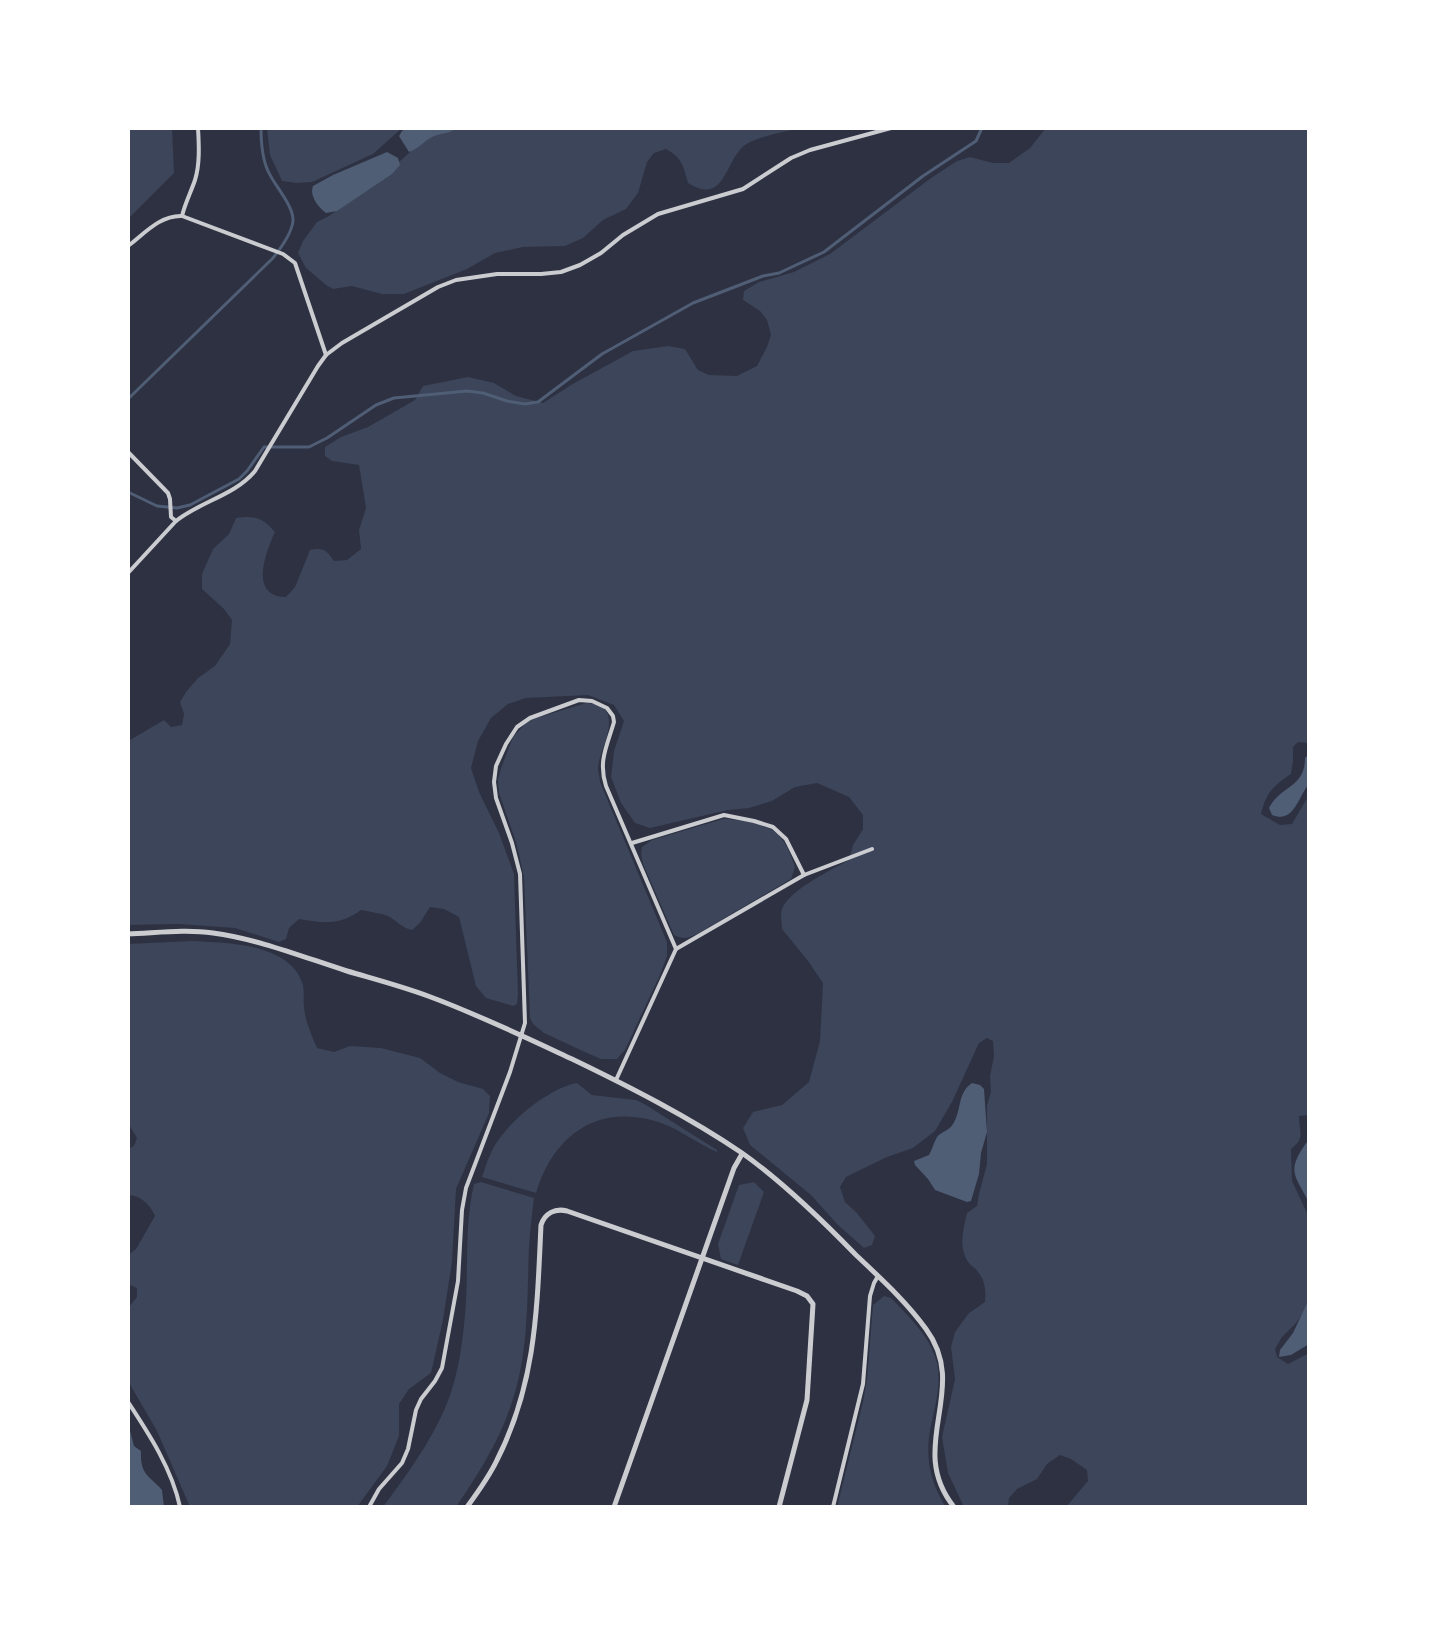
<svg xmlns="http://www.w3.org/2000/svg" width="1437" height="1635" viewBox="0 0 1437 1635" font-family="Karla,sans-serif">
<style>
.green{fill:#3c4559}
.water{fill:#4f5d75}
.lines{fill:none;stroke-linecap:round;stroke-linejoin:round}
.stream{stroke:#4f5d75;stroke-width:3}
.minor{stroke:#caccd0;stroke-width:4}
.tertiary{stroke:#caccd0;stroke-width:5}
</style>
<rect width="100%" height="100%" fill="#2d3142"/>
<!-- green -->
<g class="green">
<polygon points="128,128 172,128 174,173 128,219"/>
<polygon points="267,128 402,128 373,154 312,182 297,183 282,181 270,155"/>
<path d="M451 128H799C784 132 765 135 750 142 724 154 728 208 688 183 683 165 682 158 666 149L654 153 647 162 638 193 626 209 603 220 583 238 565 246 523 247 495 253 467 269 404 294H382L352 286 333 289 326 285 306 268 298 253 303 241 317 222 329 216 390 170 429 135Z"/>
<path d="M1046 128H1309V743L1298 742 1293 747V761L1291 774C1273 786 1266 793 1261 814L1280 825 1292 824 1309 795V1115L1299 1116C1299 1133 1306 1137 1291 1149L1292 1181 1309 1217V1304L1296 1323 1282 1337 1275 1349 1277 1357 1288 1364 1309 1353V1507H1066L1088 1481 1087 1470 1071 1459 1060 1455 1047 1464 1037 1479 1017 1489 1009 1498 1008 1507H964L948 1473 942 1437 955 1379 951 1347 955 1332 969 1313 985 1302C986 1291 985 1280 978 1272 975 1267 972 1267 969 1263 958 1248 963 1230 967 1213L977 1206 979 1194 987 1164V1105L991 1092 990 1076 994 1056 993 1041 987 1038 979 1043 952 1102 935 1131 913 1148 887 1157 846 1177 840 1187 845 1202 857 1213 875 1236 872 1245 864 1248 837 1224 811 1195 750 1145 743 1128 753 1112 782 1105 809 1082 820 1041 823 983 808 961 782 929C782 924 780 914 782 909 789 890 831 870 849 860L853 845 863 829V815L849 797 817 783 795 787 772 801 749 808 728 810 650 828 635 823 621 803 611 777 614 751 624 721 614 705 588 695 526 698 508 704 491 718 478 741 471 768 479 792 499 833 514 874 518 994 517 1004 513 1006 486 998 476 986 459 917 444 909 430 907 420 923 412 930C402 928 397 921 388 916 380 913 370 912 361 910 339 926 325 923 299 919L289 928 286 939 279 942 235 928 179 924 128 925V744L130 740 164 720 171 727 182 725 184 714 180 702 186 692 198 678 215 666 230 644 232 620 224 609 202 589V574L213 549 229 534 236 518C255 515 263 518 275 532 265 554 249 596 286 597L295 587 310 550C323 547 327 550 334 561L347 560 361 549 359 530 366 508 359 465 332 461 325 456V447L341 437 368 427 415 400 423 386 468 377 494 383 516 396 543 403 571 385 633 351 668 346 685 349 698 370 709 375 737 376 757 366 767 347 771 335 767 320 760 311 743 300 744 291 759 282 794 272 830 254 931 178 957 161 970 157 993 163H1009L1030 148Z"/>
<path d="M586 703C629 705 599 748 598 768 598 773 600 777 600 782L667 942V956L660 975 625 1050 617 1059H601L587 1053 544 1033 533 1024 530 1018 524 877 516 842 499 793 498 780 501 768 513 737 525 724 533 719Z"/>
<path d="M723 819C738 819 762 823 775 832 785 839 791 855 795 867L791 879 697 934C688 938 684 940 674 935L643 864 641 854 642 847 652 840Z"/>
<path d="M192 941C227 943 288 943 302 982 305 990 303 999 304 1007 305 1021 312 1036 317 1048L334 1052 350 1046 381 1048 420 1058 440 1073 458 1082 483 1089 490 1096 489 1113 456 1189 452 1262 443 1320 431 1373 409 1389 399 1404V1436L387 1466 357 1507H190L157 1431 128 1381V1308L137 1297V1288L128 1284V1255L136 1249 155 1216C150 1205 141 1195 128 1195V1149L134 1146 137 1138 128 1123V944Z"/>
<path d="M577 1083 592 1095 636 1100 646 1105 717 1150V1152C698 1144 681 1130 661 1123 599 1102 554 1134 536 1193L482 1177C485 1169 487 1160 491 1153 503 1125 548 1088 577 1083Z"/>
<path d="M481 1182 534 1198C532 1215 530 1231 529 1247 527 1298 529 1350 513 1399 501 1439 479 1473 456 1507H383C402 1481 422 1454 437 1425 458 1387 463 1343 466 1301 468 1262 465 1222 474 1184Z"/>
<polygon points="754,1182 764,1192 738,1265 721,1259 718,1244 739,1185"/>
<path d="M884 1296 891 1298C909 1317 931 1337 937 1363 942 1386 934 1409 930 1431 925 1458 931 1484 946 1507H837L863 1402 867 1379 873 1305Z"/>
</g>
<!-- water -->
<g class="water">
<path d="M407 128H457C449 134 440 133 432 137 423 142 418 149 409 152L399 136 402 131Z"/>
<path d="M387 152 398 158 400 165 392 174 337 211 326 213C319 208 309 196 313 186L333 175Z"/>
<path d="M1309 754V784C1298 797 1294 824 1272 815L1269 808C1281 785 1305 788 1305 758Z"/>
<path d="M972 1083 980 1085 984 1089 987 1132 981 1153 979 1174 971 1201 967 1202 935 1190 928 1179 915 1165 914 1161 929 1155C932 1150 934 1142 937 1137 942 1131 949 1131 953 1124 962 1110 957 1093 972 1083Z"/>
<path d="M1309 1141V1203C1295 1174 1286 1172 1306 1143Z"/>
<polygon points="1309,1299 1309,1344 1291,1355 1279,1357 1280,1350 1293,1333"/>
<path d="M128 1423 134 1446 141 1451C140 1475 149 1475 162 1490L164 1507H128Z"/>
</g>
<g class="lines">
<!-- stream -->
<g class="stream">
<path d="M128 399 272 259C279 251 292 233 293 221 294 206 274 185 268 171 262 158 261 142 261 128"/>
<polyline points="128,492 157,506 177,508 190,505 239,479 247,471 264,447 309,447 327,438 376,405 394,398 467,391 483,393 507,401 525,404 538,402 602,354 693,303 763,276 779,273 824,252 923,176 976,141 982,128"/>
</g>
<!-- minor -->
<g class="minor">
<path d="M182 216C185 203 191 192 195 180 200 164 199 145 198 128"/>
<path d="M128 246C144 234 160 215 182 216L283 254 295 263 326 355"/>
<polyline points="128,452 168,493 170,499 171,517 176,521"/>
<path d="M128 573 176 521C201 501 234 496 255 471L318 366 326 355 342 343 438 287 456 280 497 274H541L561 272 580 265 601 253 623 235 658 214 743 189 791 158 810 150 891 128"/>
<polyline points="632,843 724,815 754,821 773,827 786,839 804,875"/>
<polyline points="616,1080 676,949 804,875 872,849"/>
<path d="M128 1402C149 1434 172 1469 180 1507"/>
<path d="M369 1507 379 1489 402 1463 408 1449 416 1410 421 1399 435 1381 442 1368 458 1281 462 1210 466 1188 510 1072 525 1023 520 874 512 843 496 798 494 782 496 766 506 744 517 727 530 718 579 700 592 701 607 708 613 716 614 722C607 746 598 761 606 786L676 949"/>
<polyline points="833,1507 863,1384 870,1296 874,1283 878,1276"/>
</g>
<!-- tertiary -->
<g class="tertiary">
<path d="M128 934C156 933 185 929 213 933 258 939 303 957 347 971 374 979 401 986 428 996 477 1014 525 1037 572 1059 630 1087 689 1117 742 1153 783 1182 820 1218 855 1254 879 1277 906 1301 926 1329 971 1390 905 1446 954 1507"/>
<path d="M467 1507C478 1492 489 1477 497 1460 536 1383 537 1310 541 1225 545 1213 555 1208 567 1211L797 1291 807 1296 813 1304 807 1400 779 1507"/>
<polyline points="614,1507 734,1168 742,1154"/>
</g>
</g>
<!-- border -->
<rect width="1437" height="1635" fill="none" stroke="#ffffff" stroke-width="260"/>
</svg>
